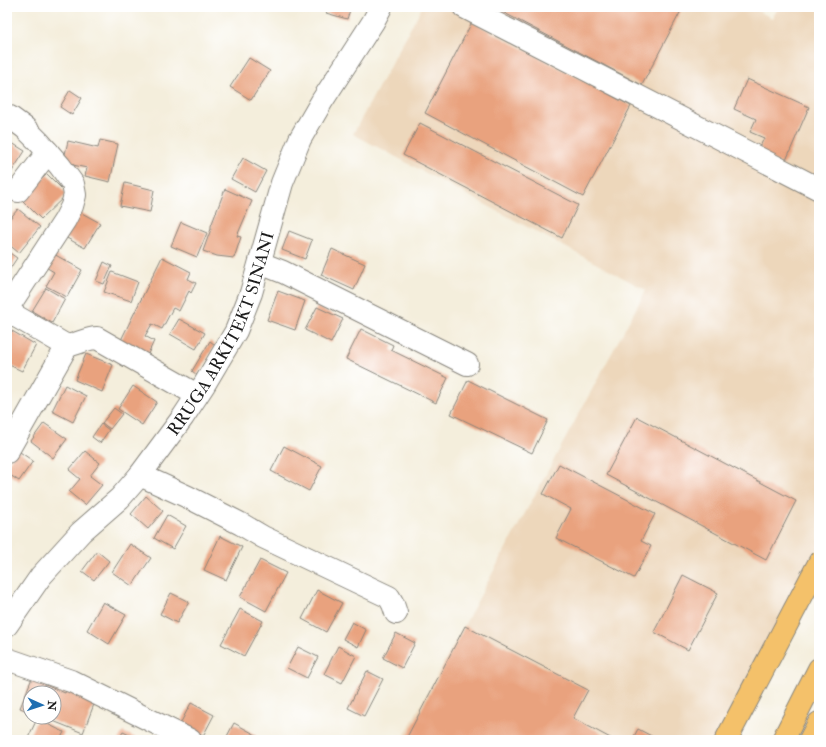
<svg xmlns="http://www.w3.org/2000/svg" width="826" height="747" viewBox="0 0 826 747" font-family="'IM FELL Double Pica',serif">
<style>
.built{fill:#edd7bb}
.building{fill:#e9a27e}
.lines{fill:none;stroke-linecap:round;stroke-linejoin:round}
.minor-casing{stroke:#88857c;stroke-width:24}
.major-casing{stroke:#88857c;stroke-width:24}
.highway-casing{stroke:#88857c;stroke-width:24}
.minor{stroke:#fff;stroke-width:22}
.major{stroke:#f4c16a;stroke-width:22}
.highway{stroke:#f4c16a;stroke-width:22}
.labels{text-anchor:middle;stroke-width:3;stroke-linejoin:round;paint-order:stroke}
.street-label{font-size:17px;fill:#1c1c1c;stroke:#fff}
</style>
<rect width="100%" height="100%" fill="#fff"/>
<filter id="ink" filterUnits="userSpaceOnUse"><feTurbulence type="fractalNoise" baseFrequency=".025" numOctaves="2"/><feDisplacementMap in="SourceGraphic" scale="8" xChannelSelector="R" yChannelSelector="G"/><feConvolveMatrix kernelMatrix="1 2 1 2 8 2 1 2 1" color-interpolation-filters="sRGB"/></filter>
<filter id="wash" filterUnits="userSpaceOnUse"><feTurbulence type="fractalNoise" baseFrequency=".012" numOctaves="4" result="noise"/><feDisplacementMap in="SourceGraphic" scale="16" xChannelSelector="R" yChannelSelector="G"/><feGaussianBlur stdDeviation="0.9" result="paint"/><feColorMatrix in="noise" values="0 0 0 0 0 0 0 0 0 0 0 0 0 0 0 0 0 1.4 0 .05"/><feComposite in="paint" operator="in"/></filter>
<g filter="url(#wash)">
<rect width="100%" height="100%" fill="#f4eedc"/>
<!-- built -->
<polygon class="built" points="422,7 750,7 772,18 779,7 819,7 819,563 726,740 402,740 646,290 353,134"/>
<g id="blocks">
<!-- building -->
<g class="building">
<polygon points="328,7 351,7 347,19 326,13"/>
<polygon points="493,7 683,7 642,85"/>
<polygon points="472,22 631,106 583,197 425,113"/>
<polygon points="249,58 270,71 251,100 230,87"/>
<polygon points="7,73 9,73 12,93 7,94"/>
<polygon points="747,79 809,107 784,165 757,153 764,138 750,132 756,119 734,109"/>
<polygon points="70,90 82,98 72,115 60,107"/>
<polygon points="420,123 578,205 562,238 403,155"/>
<polygon points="7,140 25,151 7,179"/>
<polygon points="100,140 118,144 110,182 85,176 87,168 63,163 68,141 98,148"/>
<polygon points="243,158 266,171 255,192 231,179"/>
<polygon points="47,174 67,194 41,219 21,199"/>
<polygon points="125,183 154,190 150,212 120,206"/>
<polygon points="225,189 252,201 237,236 241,237 234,258 217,256 203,251 211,229 211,226"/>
<polygon points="18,209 40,227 19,253 7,243 7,222"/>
<polygon points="80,212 100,223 85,248 65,237"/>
<polygon points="181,222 207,233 197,257 171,246"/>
<polygon points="289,231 312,240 305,259 282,250"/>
<polygon points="332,249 365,264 354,290 321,275"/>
<polygon points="7,251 17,258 7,273"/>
<polygon points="52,253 82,270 67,297 46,286 54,272 44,266"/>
<polygon points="162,257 191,272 188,279 196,283 191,293 189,291 179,311 173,308 162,329 152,324 145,336 154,341 147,356 120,342"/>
<polygon points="104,262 112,266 104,284 96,281"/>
<polygon points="112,272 138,282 131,301 104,292"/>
<polygon points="46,288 65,299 52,323 32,311"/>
<polygon points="278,291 305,301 295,330 267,320"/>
<polygon points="317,307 343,319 331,343 305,330"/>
<polygon points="179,319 205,333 196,349 170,334"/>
<polygon points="7,328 36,345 22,371 7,364"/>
<polygon points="361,329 393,345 391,350 448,378 436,403 346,359"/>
<polygon points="210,341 215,345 197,375 192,371"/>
<polygon points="86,354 113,365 102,392 75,380"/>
<polygon points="468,380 548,420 532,453 451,414"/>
<polygon points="65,385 86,396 73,422 52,411"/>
<polygon points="133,386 157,402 142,425 118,409"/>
<polygon points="114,408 122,414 110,429 102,423"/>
<polygon points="637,417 796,501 766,560 606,475"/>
<polygon points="44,423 67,439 53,458 31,441"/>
<polygon points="101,424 109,430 100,443 92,437"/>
<polygon points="284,446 322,466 309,491 271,471"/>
<polygon points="17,450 33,461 19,481 7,473 7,465"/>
<polygon points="85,451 100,463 90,476 102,485 85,505 69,492 80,479 69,470"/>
<polygon points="559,464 655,514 641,541 651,546 634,578 556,538 571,509 543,494"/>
<polygon points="146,496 163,511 148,529 131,514"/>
<polygon points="167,515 186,526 173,549 154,538"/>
<polygon points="220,536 242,547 226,580 204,570"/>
<polygon points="130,544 151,558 132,586 112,572"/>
<polygon points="97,551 109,561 94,580 82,571"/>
<polygon points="260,560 286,573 266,611 240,597"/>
<polygon points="683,575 718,593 688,650 654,632"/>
<polygon points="317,590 342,603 326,632 302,619"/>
<polygon points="171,593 189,602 177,623 160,614"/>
<polygon points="103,602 126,615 109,644 87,630"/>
<polygon points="240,609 263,621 244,656 221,644"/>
<polygon points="352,622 366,630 358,647 343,639"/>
<polygon points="465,626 588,690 573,718 614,740 406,739"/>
<polygon points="396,633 415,643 402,668 383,658"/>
<polygon points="338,646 356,656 342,683 324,674"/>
<polygon points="298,647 318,657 307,678 287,668"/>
<polygon points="367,671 383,679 364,716 348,708"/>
<polygon points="34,673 47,678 45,685 65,693 67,688 96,699 83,733 43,717 54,717 54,693 30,693 30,712 20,708"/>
<polygon points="191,703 214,715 203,736 180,724"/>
<polygon points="37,719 64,732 60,740 27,740"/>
<polygon points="234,723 256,735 254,740 225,740"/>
<polygon points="638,729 659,740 632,740"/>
<polygon points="123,732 140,740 118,740"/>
</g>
</g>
</g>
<g filter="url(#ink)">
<use href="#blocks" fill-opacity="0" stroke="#88857c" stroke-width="1"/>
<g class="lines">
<!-- minor casing -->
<g class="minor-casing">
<g id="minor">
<polyline points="464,7 819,189"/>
<polyline points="18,191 48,152"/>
<polyline points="260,263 283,272 467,364"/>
<polyline points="7,309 65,220 72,206 75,195 73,184 60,166 39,142 25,128 10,117"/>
<path d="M7 311 67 346C78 344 87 338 97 338L197 395"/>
<polyline points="7,452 67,346"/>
<polyline points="140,475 188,497 241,524 263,537 389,597 393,604 396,613"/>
<path id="s1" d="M7 625 41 576 81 532 120 498 140 475 183 417 204 385 236 331 251 293 282 183 300 139 322 101 373 22 381 7"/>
<polyline points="7,659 71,681 190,740"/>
</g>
</g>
<!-- major casing -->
<g class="major-casing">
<polyline id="major" points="726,740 819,563"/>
</g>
<!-- highway casing -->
<g class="highway-casing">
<g id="highway">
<polyline points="783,740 819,669"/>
<polyline points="810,740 819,723"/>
</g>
</g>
<!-- minor -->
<use href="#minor" class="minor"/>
<!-- major -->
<use href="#major" class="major"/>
<!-- highway -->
<use href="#highway" class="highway"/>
</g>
</g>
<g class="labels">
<!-- street labels -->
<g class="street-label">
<text dy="6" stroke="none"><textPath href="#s1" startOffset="366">RRUGA ARKITEKT SINANI</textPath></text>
</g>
</g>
<!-- margin -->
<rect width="826" height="747" fill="none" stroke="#fff" stroke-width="24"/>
<!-- north arrow -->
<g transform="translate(42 705) rotate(93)"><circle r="19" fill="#ffffff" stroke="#a4a4a4"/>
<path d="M0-3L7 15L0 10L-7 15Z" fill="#1f6fb2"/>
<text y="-6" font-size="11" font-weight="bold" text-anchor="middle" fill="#1c1c1c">N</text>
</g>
</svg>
